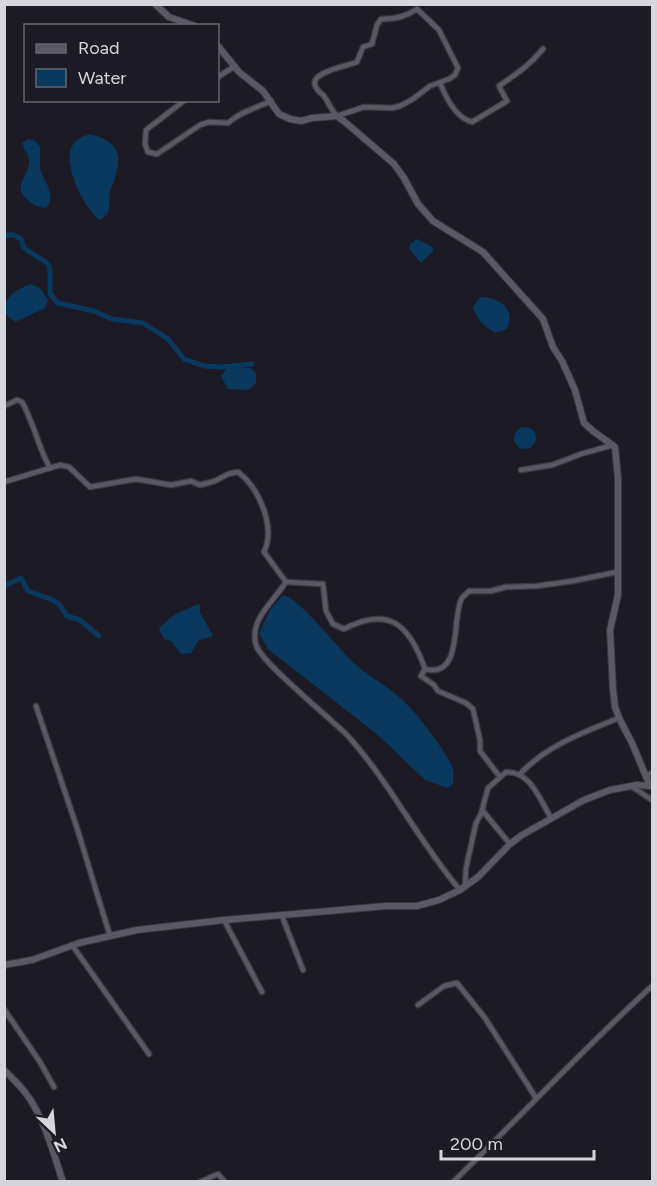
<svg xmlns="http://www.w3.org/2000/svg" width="657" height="1186" viewBox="0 0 657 1186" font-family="Figtree,sans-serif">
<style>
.water{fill:#09385e}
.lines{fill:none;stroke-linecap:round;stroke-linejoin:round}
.canal{stroke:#09385e;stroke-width:5}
.minor-casing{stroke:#38383f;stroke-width:7}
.tertiary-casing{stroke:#38383f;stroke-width:8}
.minor{stroke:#595864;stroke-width:4.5}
.tertiary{stroke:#595864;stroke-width:6}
</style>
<rect width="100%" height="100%" fill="#1c1b25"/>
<!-- water -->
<g class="water">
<path d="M89 134C115 140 124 152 115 178 114 182 111 186 110 191 108 204 113 213 100 220 84 209 64 167 71 148 75 140 81 137 89 134Z"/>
<path d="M29 139C34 140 39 143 40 148 41 154 39 161 40 168 43 181 58 195 46 208 38 207 35 206 29 201 10 186 29 177 29 161 29 154 24 150 22 143Z"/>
<polygon points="417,239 431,246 434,250 421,263 409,249 410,244"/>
<path d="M31 284 40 288 48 300 45 308 15 322 6 314C2 297 17 289 31 284Z"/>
<path d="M480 297C499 297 516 309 507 329L495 333C484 326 477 320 473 307Z"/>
<polygon points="228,367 251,368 256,373 256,383 248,390 228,389 221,376"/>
<circle cx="525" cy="438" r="11"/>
<path d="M283 595C297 596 339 649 352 661 365 675 385 684 399 697 413 708 445 750 452 766 454 773 454 777 453 784L448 788 425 780 378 735 268 649 259 633 270 610Z"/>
<polygon points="198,604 200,605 200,612 213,636 199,640 191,653 181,654 171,641 164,639 159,630 160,627 174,615"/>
</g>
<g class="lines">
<!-- canal -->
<g class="canal">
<path d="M4 235H13L21 239 24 248C54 269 50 256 50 294L58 303 94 311 112 319 143 323 168 339 184 359 204 366 222 367 252 364"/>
<polyline points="4,586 21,578 28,591 53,600 59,604 67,616 80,620 99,636"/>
</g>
<!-- minor casing -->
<g class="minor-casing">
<g id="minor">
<path d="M417 9 439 30 458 68 455 75 449 79 430 86 413 99 400 106 392 108 364 107 337 116C331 110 329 103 324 96 321 93 316 90 315 85 311 72 347 66 357 62L363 47 372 44 377 25 381 19C395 19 405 17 417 9Z"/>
<polyline points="218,77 235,66"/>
<path d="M440 83C446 98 456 118 472 122L507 101 499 86C516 74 530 65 543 49"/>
<path d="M185 100 146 130 145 144 148 152 157 154 200 125 209 122 228 123C240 112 256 108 271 101"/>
<path d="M4 406 17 400 22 402C34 423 38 447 50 468"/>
<polyline points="521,470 552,465 581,454 613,445"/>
<path d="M4 482 60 465 69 467 90 487 136 479 171 485 191 481 200 485 215 481 228 474 238 472C259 488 276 527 264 552L286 582C273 602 249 620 256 645 261 662 330 718 347 735 390 782 418 841 460 890"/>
<path d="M286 582 323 584 326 611 333 624 344 629C390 605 410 626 425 669 464 679 451 616 462 598 464 595 467 594 469 591H491L506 587 537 586 573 581 617 572"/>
<polyline points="425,669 421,676 434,685 438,691 466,703 473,709 480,740 480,751 500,777"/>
<polyline points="36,706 77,828 110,936"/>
<path d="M520 774C546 746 584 732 619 718"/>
<polyline points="646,776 652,773"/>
<polyline points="631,786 652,800"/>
<polyline points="482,810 510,844"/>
<path d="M465 887 466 868 476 823 481 814 488 788 506 772C531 772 539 798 551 818"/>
<polyline points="282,916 303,970"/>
<polyline points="224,920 262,992"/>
<polyline points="72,945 149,1054"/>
<polyline points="418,1005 444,986 457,983 485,1018 536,1098"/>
<polyline points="4,1009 40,1062 54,1087"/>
<polyline points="200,1182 218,1174 225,1182"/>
<path d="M453 1182C520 1117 583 1049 652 986"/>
</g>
</g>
<!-- tertiary casing -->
<g class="tertiary-casing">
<g id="tertiary">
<polyline points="155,4 169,17 195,26"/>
<polyline points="4,965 32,960 79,943 137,930 224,920 386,906 417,906 439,900 460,890 478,877 510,844 522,835 584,800 610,790 637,785 650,786 632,743 620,720 615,707 613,689 610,630 618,595 618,478 615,447 593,431 584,423 575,390 562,361 553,347 543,319 483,252 433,221 418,204 404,178 394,164 345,122 337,116 312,118 301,121 290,119 279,114 263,91 239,72 218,46"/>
<path d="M4 1070C12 1078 21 1086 27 1095 45 1120 53 1152 63 1182"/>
</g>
</g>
<!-- minor -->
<use href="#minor" class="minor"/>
<!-- tertiary -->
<use href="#tertiary" class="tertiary"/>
</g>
<!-- border -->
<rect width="657" height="1186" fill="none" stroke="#d5d5dc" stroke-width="12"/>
<!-- legend -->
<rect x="24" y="24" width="195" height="78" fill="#1c1b25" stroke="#66656e" stroke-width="1.5"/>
<rect x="36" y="44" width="30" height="9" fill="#595864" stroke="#66656e" stroke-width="1.5"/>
<text x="78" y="54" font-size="18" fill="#d5d5dc">Road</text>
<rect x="36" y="69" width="30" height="18" fill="#09385e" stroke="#66656e" stroke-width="1.5"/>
<text x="78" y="84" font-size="18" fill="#d5d5dc">Water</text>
<!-- north arrow -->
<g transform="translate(54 1132) rotate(154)" stroke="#1c1b25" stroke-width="4.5" paint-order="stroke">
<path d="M0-4.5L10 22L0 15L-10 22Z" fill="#d5d5dc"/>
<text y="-9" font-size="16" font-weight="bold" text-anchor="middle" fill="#d5d5dc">N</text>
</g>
<!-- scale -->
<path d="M441 1150v9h153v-9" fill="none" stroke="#d5d5dc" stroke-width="3"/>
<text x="450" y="1150" font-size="18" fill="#d5d5dc" stroke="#1c1b25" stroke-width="4.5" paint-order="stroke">200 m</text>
</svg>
